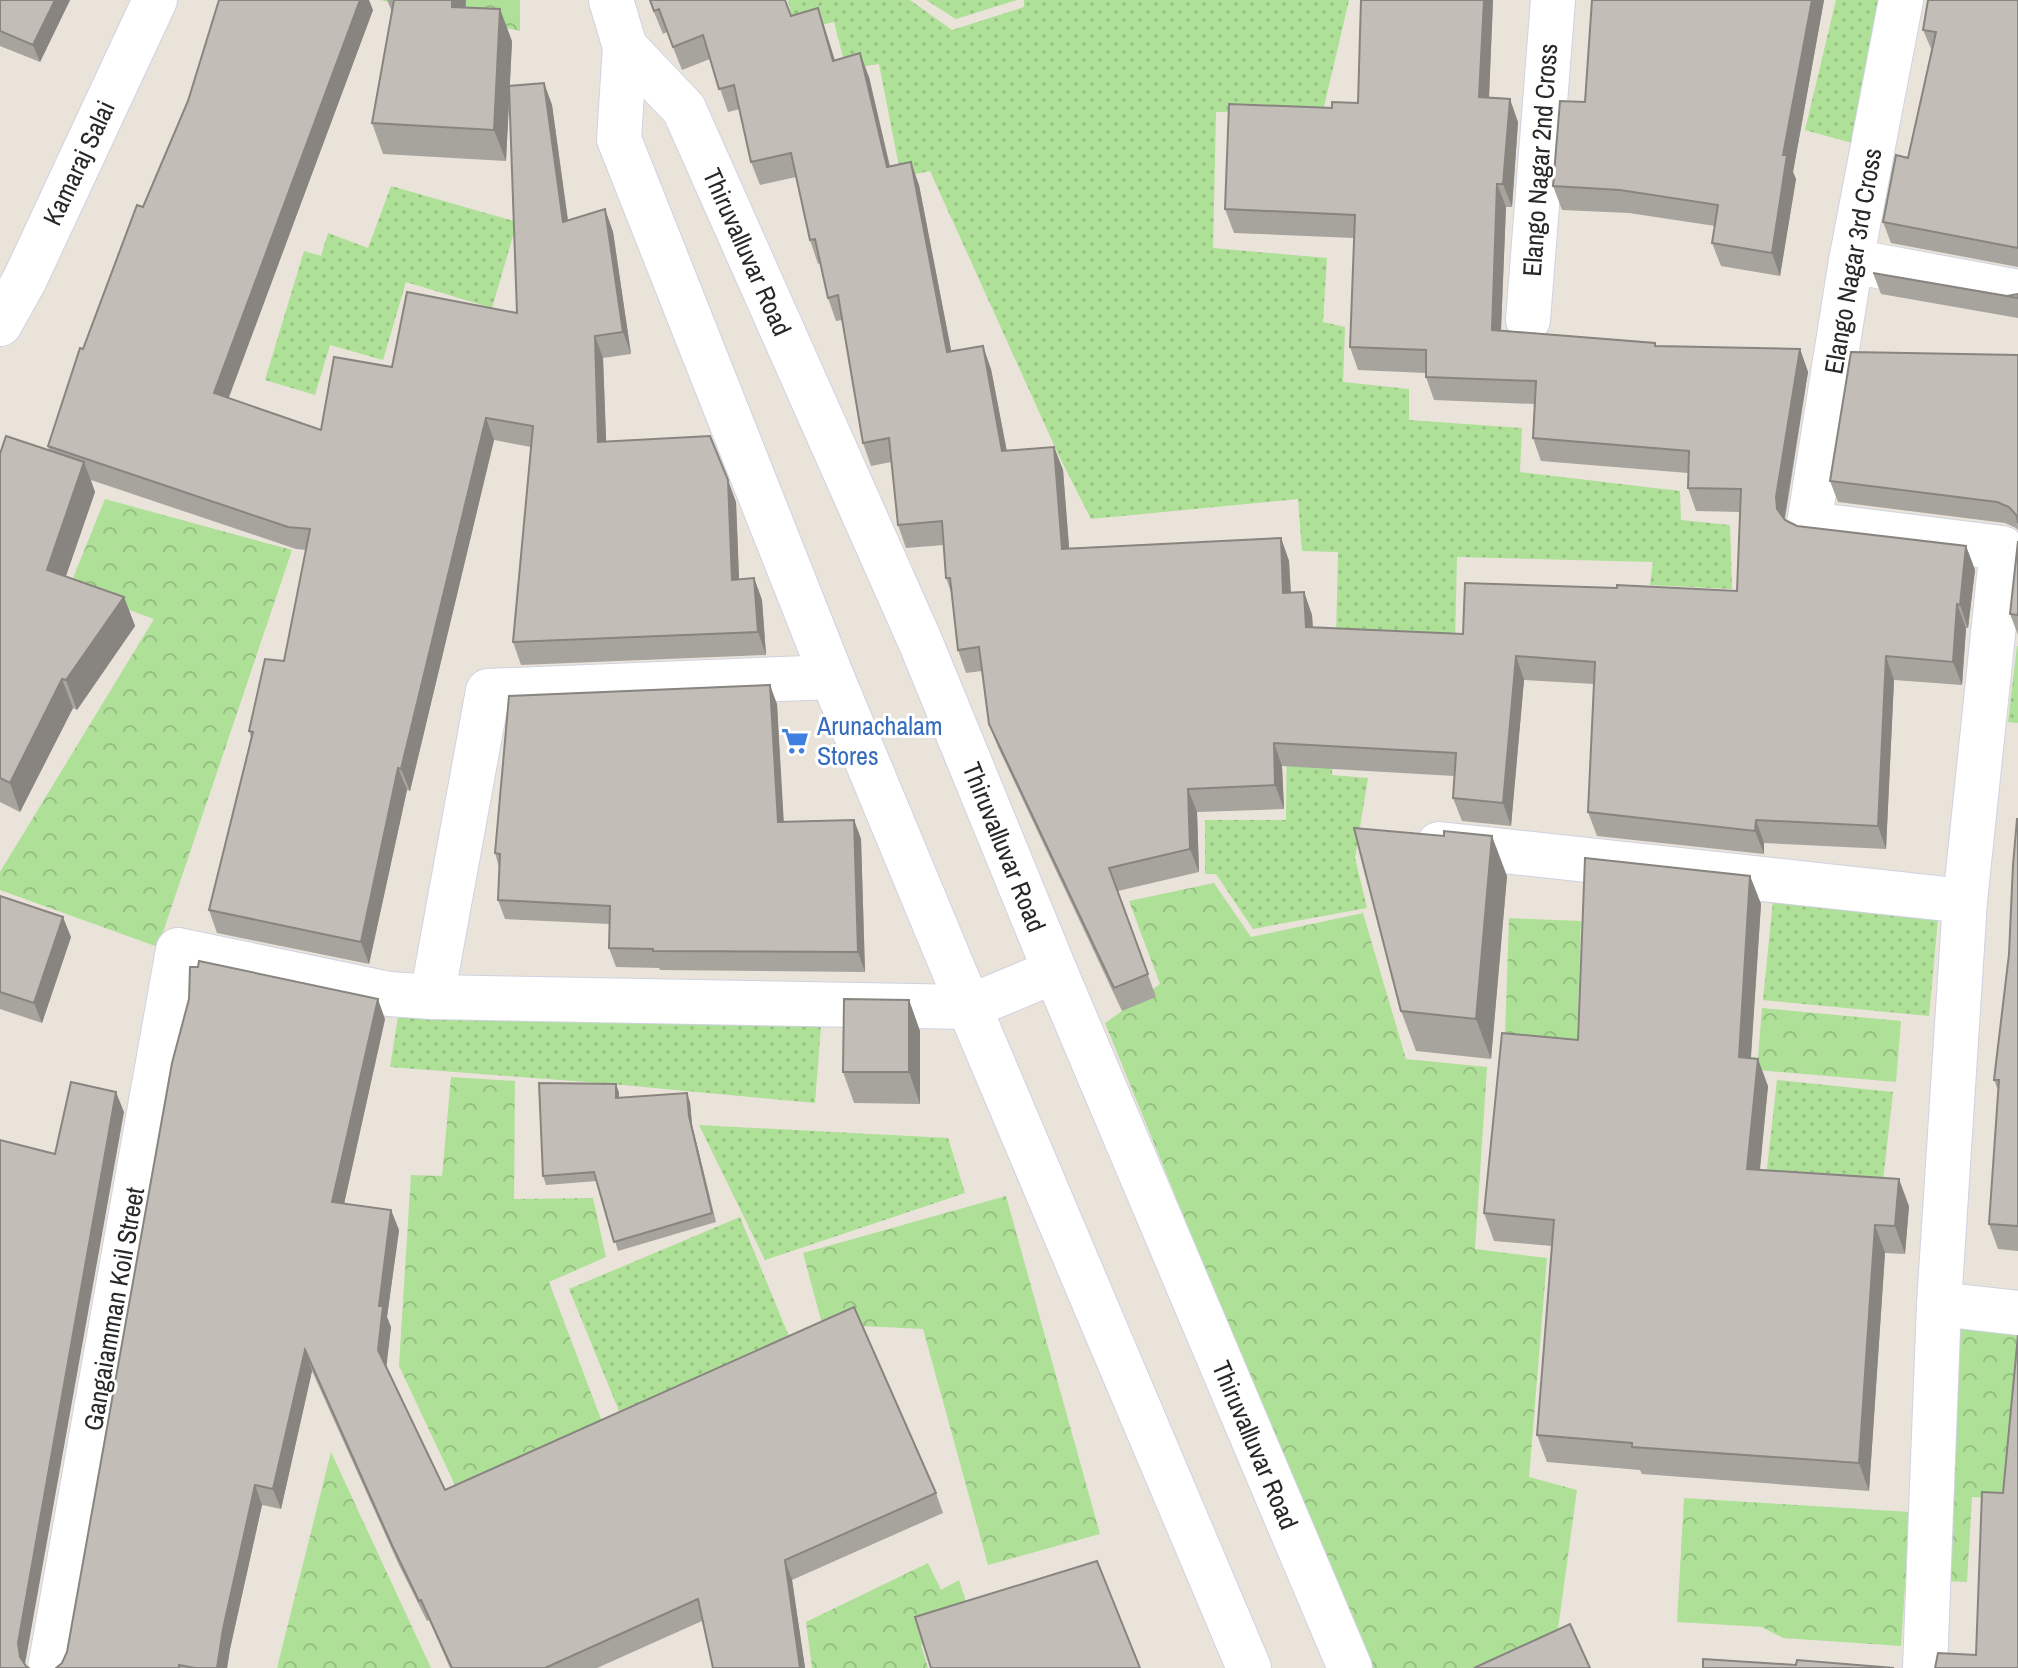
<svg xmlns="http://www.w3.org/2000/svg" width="2018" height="1668" viewBox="0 0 2018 1668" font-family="'Archivo Narrow',sans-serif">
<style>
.grass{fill:url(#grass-dots)}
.forest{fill:url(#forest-crowns)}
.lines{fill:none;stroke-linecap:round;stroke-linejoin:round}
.street-casing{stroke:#cfd2e1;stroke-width:46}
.secondary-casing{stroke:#cfd2e1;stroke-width:46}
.street{stroke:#fff;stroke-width:44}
.secondary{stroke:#fff;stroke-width:44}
.wall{fill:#a7a39d}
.shaded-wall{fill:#88847f}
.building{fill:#c2bdb6;stroke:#88847f;stroke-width:2}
.labels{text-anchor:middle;stroke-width:6;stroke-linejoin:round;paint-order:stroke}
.street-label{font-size:26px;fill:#282828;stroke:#fff}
.shop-label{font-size:26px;fill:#366cbe;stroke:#fff;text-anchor:start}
</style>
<defs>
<pattern id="grass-dots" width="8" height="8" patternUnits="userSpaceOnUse" patternTransform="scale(2)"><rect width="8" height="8" fill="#aee097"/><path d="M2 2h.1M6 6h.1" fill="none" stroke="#96c082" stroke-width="1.8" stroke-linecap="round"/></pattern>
<pattern id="forest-crowns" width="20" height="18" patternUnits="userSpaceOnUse" patternTransform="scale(2)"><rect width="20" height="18" fill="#aee097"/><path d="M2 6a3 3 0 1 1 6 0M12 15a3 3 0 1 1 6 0" fill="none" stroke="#96c082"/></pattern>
</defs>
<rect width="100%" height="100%" fill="#eae3da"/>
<!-- grass -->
<g class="grass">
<polygon points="788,0 910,0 952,30 1024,7 1024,0 1349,0 1323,111 1216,112 1213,248 1327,258 1323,322 1345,327 1343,382 1409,389 1409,420 1522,428 1520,472 1680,491 1681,520 1730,525 1732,589 1650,585 1653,562 1457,557 1455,641 1336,638 1338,552 1302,551 1298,499 1091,519 1059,456 930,171 901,177 879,64 846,69 834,22 795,31"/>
<polygon points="926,0 1017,0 956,19"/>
<polygon points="1836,0 1890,0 1863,146 1805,130"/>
<polygon points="391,186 517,222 492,308 406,282 383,360 330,345 315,395 265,380 304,251 321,256 328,233 368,248"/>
<polygon points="2017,646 2018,646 2018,723 2008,722"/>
<polygon points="1336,655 1332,775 1368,778 1355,858 1367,908 1253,929 1216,874 1205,874 1205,820 1286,820 1287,724"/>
<polygon points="1774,891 1939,908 1929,1016 1763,1000"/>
<polygon points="400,1005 822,1013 815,1103 612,1084 390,1067"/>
<polygon points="1777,1080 1893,1092 1881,1199 1765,1186"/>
<polygon points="699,1125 948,1138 965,1193 765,1260"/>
<polygon points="740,1217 790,1339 619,1411 569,1289"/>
</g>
<!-- forest -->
<g class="forest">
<polygon points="380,0 520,0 520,31"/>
<polygon points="105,499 292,550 158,947 0,890 0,872 154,619 69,588"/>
<polygon points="1214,883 1251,937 1363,913 1406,1059 1487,1067 1475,1249 1547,1258 1529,1477 1577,1490 1558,1629 1475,1668 1368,1668 1105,1023 1160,984 1129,901"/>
<polygon points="1509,918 1581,921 1577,1040 1505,1036"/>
<polygon points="1762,1008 1901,1021 1896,1082 1757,1070"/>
<polygon points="451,1077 515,1081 514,1199 593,1198 606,1257 549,1282 604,1427 541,1668 399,1366 411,1175 442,1176"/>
<polygon points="1006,1196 1100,1534 988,1565 923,1329 822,1324 803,1253"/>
<polygon points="1957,1323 2018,1326 2010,1499 1972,1497 1967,1582 1942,1581"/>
<polygon points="331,1452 431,1668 277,1668"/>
<polygon points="1684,1498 1910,1512 1901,1646 1783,1638 1762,1627 1677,1622"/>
<polygon points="928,1563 941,1590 959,1580 973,1624 921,1645 928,1668 812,1668 806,1622"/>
</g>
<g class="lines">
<!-- street casing -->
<g class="street-casing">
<g id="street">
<polyline points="1901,0 1851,261 1809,524 2002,548 1965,901 1939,1304 1925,1668"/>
<polyline points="1851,261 2018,292"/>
<polyline points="1528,320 1553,0"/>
<polyline points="1439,844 1965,901"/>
<polyline points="432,997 488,691 832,677"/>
<polyline points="1939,1304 2018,1313"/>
<polyline points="50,1668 178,950 389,994 432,997 969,1007 1055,971"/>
</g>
</g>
<!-- secondary casing -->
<g class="secondary-casing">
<g id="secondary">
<polyline points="611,0 625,47 619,139 832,677 969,1007 1249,1668"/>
<polyline points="625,47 684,109 920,641 1055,971 1350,1668"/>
<polyline points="0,324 25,279 155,0"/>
</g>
</g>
<!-- street -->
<use href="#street" class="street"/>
<!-- secondary -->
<use href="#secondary" class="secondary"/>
</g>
<!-- wall -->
<g class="wall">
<polygon points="0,0 70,0 40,62 0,46"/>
<polygon points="387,0 466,0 465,8 512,41 506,161 383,154 372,123 392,12"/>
<polygon points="649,0 785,0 791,16 818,8 835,60 869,77 890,166 919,185 951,351 991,369 1007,451 1054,447 1063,470 1069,548 1281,538 1289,561 1291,593 1304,592 1312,615 1313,627 1463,634 1737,591 1740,512 1696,511 1688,488 1688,473 1541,461 1533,438 1535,404 1434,400 1426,377 1426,373 1358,370 1350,347 1354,238 1234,233 1225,209 1332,108 1358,103 1361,0 1493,0 1489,98 1518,122 1512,207 1506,207 1501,330 1655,343 1656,346 1800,349 1808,372 1785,520 1797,526 1966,546 1975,570 1968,628 1966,628 1962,685 1894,680 1886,849 1764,843 1764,854 1597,836 1588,812 1594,684 1524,680 1511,826 1462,821 1453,798 1454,776 1282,766 1284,809 1197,812 1199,872 1118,891 1156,997 1122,1011 998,747 989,724 982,671 966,673 958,650 951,592 946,578 944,545 906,548 898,525 891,462 871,466 863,443 842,320 836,321 828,298 820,263 818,264 810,240 796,177 760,185 751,162 740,109 728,112 710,59 682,70 667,32 663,34"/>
<polygon points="1592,0 1824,0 1793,172 1796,179 1780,276 1721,266 1712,243 1715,226 1629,213 1562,210 1553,186 1585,102"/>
<polygon points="2018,0 2018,267 1891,243 1883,222 1908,158 1932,51 1923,30"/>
<polygon points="373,10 228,398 321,430 392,367 517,313 544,83 552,105 568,220 605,209 613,232 631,354 603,358 606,442 736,502 739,579 754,578 762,600 766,655 521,665 513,642 531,447 494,440 410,791 407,790 369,964 217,933 209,910 251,737 249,731 284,661 306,550 296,549 91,480 95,492 66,576 124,597 135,626 77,710 73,708 20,812 0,802 0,454 49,450 48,446 83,349 188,101"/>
<polygon points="1873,273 2007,296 2018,294 2018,318 1881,294"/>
<polygon points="2018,355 2018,530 2016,528 2005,523 1838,502 1830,481"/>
<polygon points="2018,541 2018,635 2010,614"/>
<polygon points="777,704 783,822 854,820 861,839 865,972 660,970 659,968 616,967 609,948 610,924 505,919 498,900 499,867 495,853"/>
<polygon points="2018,819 2018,1251 1998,1249 1989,1224 1998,1090 1994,1080 2009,954"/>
<polygon points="1444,836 1507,876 1491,1059 1416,1051 1401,1011"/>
<polygon points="1750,876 1761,904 1751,1058 1768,1086 1760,1170 1909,1206 1905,1254 1885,1253 1869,1491 1642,1474 1640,1470 1547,1462 1537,1435 1552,1246 1494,1241 1484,1213 1578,1040"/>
<polygon points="0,896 71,937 42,1023 0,1009"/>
<polygon points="909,1000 920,1031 920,1104 854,1103 843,1072"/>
<polygon points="385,1019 344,1204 391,1210 399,1230 387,1317 391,1327 386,1366 445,1490 936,1493 943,1513 792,1580 805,1668 713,1668 702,1621 597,1668 450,1668 429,1620 427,1621 399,1565 312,1371 281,1509 262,1505 230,1649 227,1668 56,1668 62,1663"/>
<polygon points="616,1084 619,1093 619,1098 690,1102 692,1125 716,1222 618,1251 597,1181 546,1185 543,1176"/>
</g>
<!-- shaded-wall -->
<g class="shaded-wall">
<polygon points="55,0 70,0 40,62 33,45"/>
<polygon points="360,0 369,0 373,10 222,416 214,393"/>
<polygon points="452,0 466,0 463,38 452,7"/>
<polygon points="1484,0 1493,0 1488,120 1479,97"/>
<polygon points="1812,0 1824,0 1793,172 1796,179 1780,276 1772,253 1783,155"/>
<polygon points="818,8 826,32 842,84 833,61"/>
<polygon points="500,9 512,41 506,161 494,130"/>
<polygon points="860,53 869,77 895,190 887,167"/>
<polygon points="544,83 552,105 571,244 563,222"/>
<polygon points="1510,99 1518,122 1512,207 1503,184"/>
<polygon points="911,162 919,185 956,375 947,352"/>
<polygon points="1497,184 1506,207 1500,353 1492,330"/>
<polygon points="605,209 613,232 631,354 623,332"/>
<polygon points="595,336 603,358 607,464 598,442"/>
<polygon points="983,346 991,369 1011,474 1002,451"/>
<polygon points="1800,349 1808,372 1784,520 1777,509 1776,497"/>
<polygon points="486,418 494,440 410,791 401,769"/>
<polygon points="1054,447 1063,470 1071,572 1062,549"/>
<polygon points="84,462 95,492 58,599 47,570"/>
<polygon points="728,480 736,502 740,602 732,580"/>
<polygon points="1281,538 1289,561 1292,616 1283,593"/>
<polygon points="1966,546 1975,570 1968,628 1960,605"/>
<polygon points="754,578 762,600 766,655 758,632"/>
<polygon points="1304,592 1312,615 1314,650 1306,627"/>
<polygon points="124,597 135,626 77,710 66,680"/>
<polygon points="1957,604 1966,628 1962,685 1953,662"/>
<polygon points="1516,656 1524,680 1511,826 1503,803"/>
<polygon points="1886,656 1894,680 1886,849 1878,826"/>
<polygon points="62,679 73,708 20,812 10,783"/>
<polygon points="770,685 777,704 785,842 778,822"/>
<polygon points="1274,743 1282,766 1284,809 1275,785"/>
<polygon points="398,768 407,790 369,964 361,942"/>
<polygon points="1188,789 1197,812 1199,872 1190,849"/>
<polygon points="854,820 861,839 865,972 858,952"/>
<polygon points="1756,820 1764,843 1764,854 1755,831"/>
<polygon points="1492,836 1507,876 1491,1059 1476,1019"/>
<polygon points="1750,876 1761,904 1749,1084 1739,1057"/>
<polygon points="63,917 71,937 42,1023 34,1003"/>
<polygon points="378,999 385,1019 340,1222 332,1202"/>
<polygon points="909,1000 920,1031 920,1104 909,1072"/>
<polygon points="1758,1059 1768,1086 1757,1197 1747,1169"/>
<polygon points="616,1084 619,1093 619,1107 616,1098"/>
<polygon points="116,1092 124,1112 25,1664 26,1668 20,1657 18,1643"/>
<polygon points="687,1093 690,1102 692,1125 716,1222 689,1116"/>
<polygon points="1899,1179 1909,1206 1905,1254 1895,1226"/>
<polygon points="391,1210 399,1230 387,1317 391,1327 386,1370 378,1350 379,1306"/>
<polygon points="1875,1225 1885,1253 1869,1491 1859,1463"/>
<polygon points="305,1350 312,1371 281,1509 273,1489"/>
<polygon points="255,1485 262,1505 230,1649 227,1668 217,1668 223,1629"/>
<polygon points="785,1560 792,1580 805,1668 800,1668"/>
</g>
<!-- building -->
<g class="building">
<polygon points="0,0 55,0 33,45 0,31"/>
<polygon points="219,0 360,0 214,393 321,430 334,357 392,367 407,292 517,313 509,86 544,83 563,222 605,209 623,332 595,336 598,442 710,436 728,480 732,580 754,578 758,632 513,642 533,426 486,418 401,769 398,768 361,942 209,910 253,732 249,731 265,659 284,661 310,529 288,527 48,446 80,348 83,349 137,205 143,207 188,101"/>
<polygon points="394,0 452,0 452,7 500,9 494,130 372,123"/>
<polygon points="650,0 785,0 791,16 818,8 833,61 860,53 887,167 911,162 947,352 983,346 1002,451 1054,447 1062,549 1281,538 1283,593 1304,592 1306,627 1463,634 1465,583 1617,588 1617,585 1737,591 1741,489 1688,488 1689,451 1533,438 1536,381 1426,377 1426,350 1350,347 1355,215 1225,209 1229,104 1332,108 1332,102 1358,103 1361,0 1484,0 1479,97 1510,99 1503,184 1497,184 1492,330 1655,343 1655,346 1800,349 1776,497 1777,509 1785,520 1797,526 1966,546 1960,605 1957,604 1953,662 1886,656 1878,826 1756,820 1755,831 1588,812 1595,662 1516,656 1503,803 1453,798 1456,753 1274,743 1275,785 1188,789 1190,849 1109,868 1148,974 1114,988 989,724 979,647 958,650 950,578 946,578 942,521 898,525 889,438 863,443 838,295 828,298 815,239 810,240 791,153 751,162 734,85 719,89 703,35 673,47 659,9 654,11"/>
<polygon points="1592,0 1812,0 1783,155 1787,155 1772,253 1712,243 1718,205 1620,190 1553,186 1560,101 1585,102"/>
<polygon points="1928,0 2018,0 2018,248 1883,222 1896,155 1908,158 1936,32 1923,30"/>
<polygon points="1873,273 2007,296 2018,294 2018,298"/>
<polygon points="1851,352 2018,355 2018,523 2017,516 2009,507 1997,502 1830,481"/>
<polygon points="6,436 84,462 47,570 124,597 66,680 62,679 10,783 0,778 0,454"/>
<polygon points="2018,541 2018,615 2010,614"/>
<polygon points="770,685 778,822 854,820 858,952 653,951 653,949 609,948 610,906 498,900 500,854 495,853 509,696"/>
<polygon points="2017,819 2018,819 2018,1226 1989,1224 1999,1080 1994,1080 2009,954 2013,865"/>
<polygon points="1354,828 1444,836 1444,831 1492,836 1476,1019 1401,1011"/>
<polygon points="1585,858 1750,876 1739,1057 1758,1059 1747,1169 1899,1179 1895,1226 1875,1225 1859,1463 1632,1447 1632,1443 1537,1435 1554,1220 1484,1213 1502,1033 1578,1040"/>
<polygon points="0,896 63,917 34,1003 0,992"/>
<polygon points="199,961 378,999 332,1202 391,1210 379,1306 383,1306 378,1350 445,1490 854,1307 936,1493 785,1560 800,1668 713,1668 698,1599 545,1668 452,1668 421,1600 419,1601 392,1545 305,1350 273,1489 255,1485 223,1629 217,1668 195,1668 179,1665 179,1668 56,1668 62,1663 67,1652 172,1063 189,999 190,967 198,967"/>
<polygon points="844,999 909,1000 909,1072 843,1072"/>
<polygon points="71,1082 116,1092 18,1643 20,1657 26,1666 29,1668 0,1668 0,1140 55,1154"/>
<polygon points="539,1083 616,1084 616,1098 687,1093 689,1116 712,1213 614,1242 594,1172 543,1176"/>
<polygon points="2018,1335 2018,1668 1935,1668 1938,1653 1976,1655 1982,1492 2003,1493"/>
<polygon points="1097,1561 1140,1668 931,1668 915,1617"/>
<polygon points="1570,1624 1590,1668 1474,1668"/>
<polygon points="1703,1659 1796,1665 1797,1660 1894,1668 1703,1668"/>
</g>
<!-- icons -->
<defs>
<g id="supermarket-bare" transform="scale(2.16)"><path d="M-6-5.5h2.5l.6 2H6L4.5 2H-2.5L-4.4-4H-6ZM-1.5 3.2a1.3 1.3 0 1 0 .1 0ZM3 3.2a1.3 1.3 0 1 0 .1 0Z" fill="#3f7fe0" stroke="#fff" stroke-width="2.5" paint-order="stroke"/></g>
</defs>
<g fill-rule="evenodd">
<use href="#supermarket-bare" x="795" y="741"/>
</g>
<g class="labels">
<!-- street labels -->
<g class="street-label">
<text transform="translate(1540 160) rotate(-86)" y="9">Elango Nagar 2nd Cross</text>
<text transform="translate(79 163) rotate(-65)" y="9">Kamaraj Salai</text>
<text transform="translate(747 252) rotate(66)" y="9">Thiruvalluvar Road</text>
<text transform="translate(1853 261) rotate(-80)" y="9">Elango Nagar 3rd Cross</text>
<text transform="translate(1004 847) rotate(68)" y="9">Thiruvalluvar Road</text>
<text transform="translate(114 1309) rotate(-80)" y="9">Gangaiamman Koil Street</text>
<text transform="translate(1255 1445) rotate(67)" y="9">Thiruvalluvar Road</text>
</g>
<!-- shop labels -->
<g class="shop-label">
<text x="817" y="735">Arunachalam<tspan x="817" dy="30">Stores</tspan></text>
</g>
</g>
</svg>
